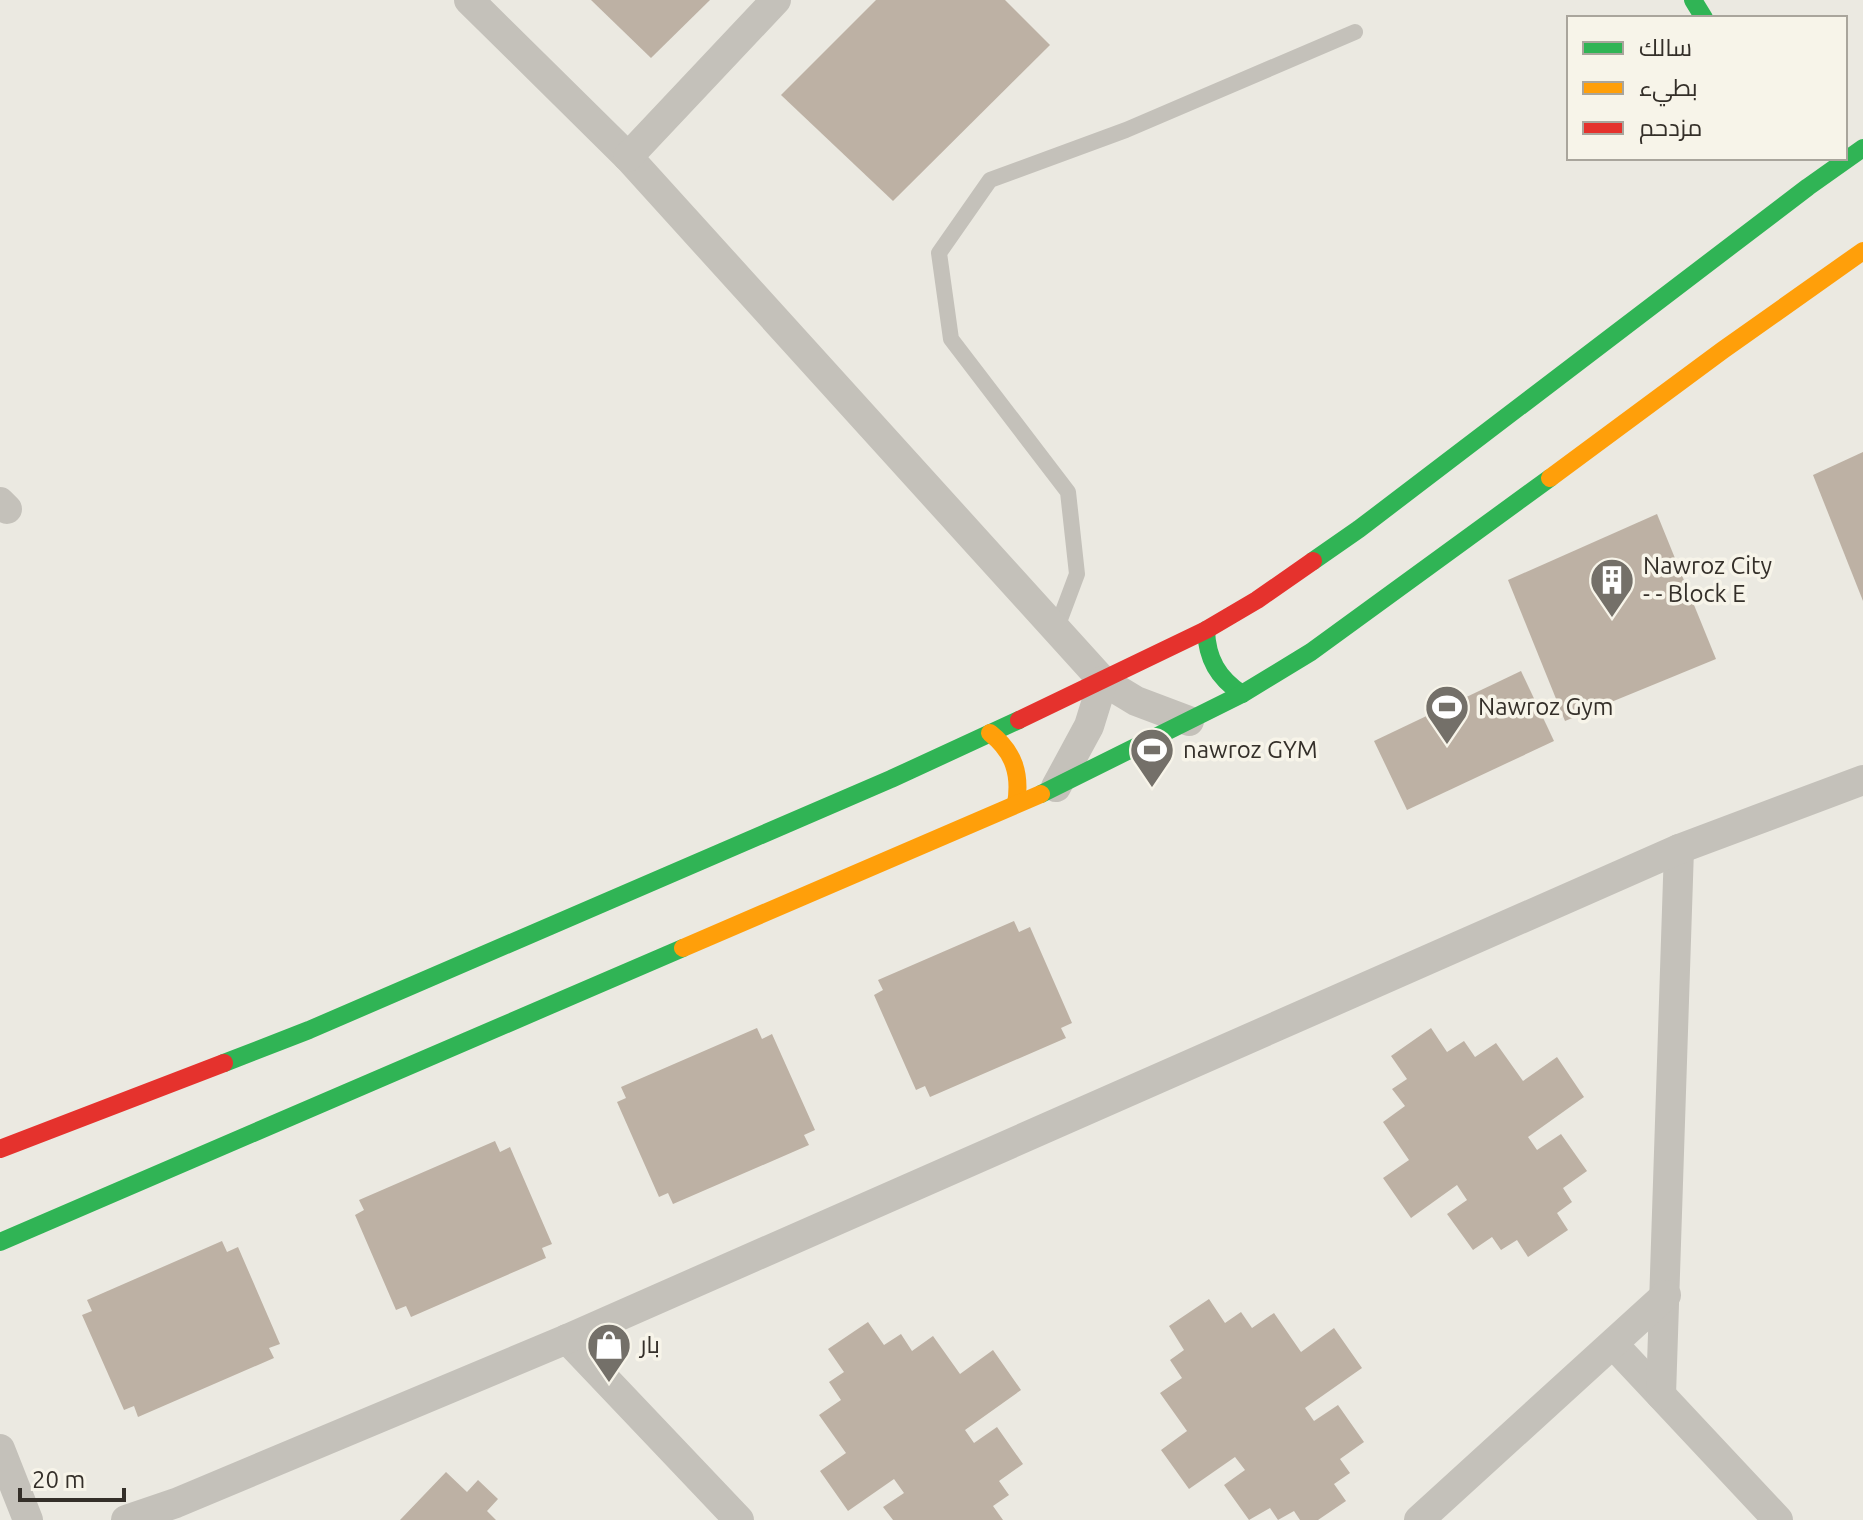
<svg xmlns="http://www.w3.org/2000/svg" width="1863" height="1520" viewBox="0 0 1863 1520" font-family="Ubuntu,Cairo,sans-serif">
<style>
.building{fill:#bdb1a4}
.lines{fill:none;stroke-linecap:round;stroke-linejoin:round}
.lane{stroke:#c4c1ba;stroke-width:16}
.street{stroke:#c4c1ba;stroke-width:30}
.fast{stroke:#30b455;stroke-width:18}
.slow{stroke:#ff9f0a;stroke-width:18}
.jam{stroke:#e5322d;stroke-width:18}
.labels{text-anchor:middle;stroke-width:7;stroke-linejoin:round;paint-order:stroke}
.poi-label{font-size:24px;fill:#342f29;stroke:#f7f4e9;text-anchor:start}
</style>
<rect width="100%" height="100%" fill="#ebe9e1"/>
<!-- building -->
<g class="building">
<polygon points="591,0 710,0 651,58"/>
<polygon points="876,0 1005,0 1050,45 893,201 781,95"/>
<polygon points="1863,452 1863,601 1813,475"/>
<polygon points="1657,514 1716,659 1565,721 1508,580"/>
<polygon points="1521,671 1554,741 1407,810 1374,741"/>
<polygon points="1014,921 1019,932 1030,927 1072,1023 1061,1028 1066,1038 930,1097 925,1086 916,1090 874,995 883,990 878,980"/>
<polygon points="757,1028 762,1039 772,1034 815,1130 804,1135 809,1145 673,1204 668,1193 659,1197 617,1102 626,1098 621,1087"/>
<polygon points="1431,1028 1447,1052 1464,1041 1475,1057 1496,1043 1523,1081 1557,1057 1584,1097 1528,1137 1537,1150 1561,1134 1587,1171 1563,1188 1572,1202 1557,1213 1568,1230 1528,1257 1517,1240 1501,1250 1492,1237 1473,1250 1447,1214 1467,1200 1457,1185 1411,1218 1383,1178 1409,1160 1383,1122 1405,1106 1392,1089 1407,1079 1391,1056"/>
<polygon points="495,1141 500,1152 510,1147 552,1244 542,1248 546,1258 411,1317 406,1306 396,1310 355,1215 364,1210 359,1200"/>
<polygon points="222,1241 227,1252 238,1247 280,1344 269,1348 274,1358 138,1417 134,1406 124,1410 82,1315 92,1311 87,1300"/>
<polygon points="1209,1299 1225,1323 1241,1312 1252,1328 1274,1313 1301,1352 1334,1328 1362,1368 1305,1408 1314,1421 1338,1405 1364,1442 1340,1459 1350,1473 1334,1484 1346,1501 1318,1520 1300,1520 1294,1511 1278,1520 1270,1508 1249,1520 1224,1485 1245,1470 1235,1457 1189,1489 1161,1450 1187,1431 1160,1393 1182,1378 1170,1360 1184,1350 1169,1326"/>
<polygon points="868,1322 884,1345 901,1334 912,1351 933,1336 960,1374 993,1350 1021,1390 965,1430 974,1443 997,1427 1023,1464 999,1481 1009,1495 993,1506 1003,1520 893,1520 883,1507 904,1493 894,1479 848,1511 820,1471 846,1453 819,1415 841,1400 829,1382 844,1372 828,1349"/>
<polygon points="446,1472 467,1492 478,1480 498,1499 487,1511 496,1520 400,1520"/>
</g>
<g class="lines">
<!-- lane -->
<polyline class="lane" points="1056,630 1077,574 1068,492 951,339 939,253 990,180 1126,130 1355,32"/>
<!-- street -->
<g class="street">
<polyline points="469,0 628,157 1103,681 1136,701 1189,721"/>
<polyline points="628,157 776,0"/>
<polyline points="0,502 7,509"/>
<polyline points="1056,787 1089,726 1103,681"/>
<polyline points="567,1339 739,1520"/>
<polyline points="1613,1344 1778,1520"/>
<polyline points="1661,1395 1679,849"/>
<polyline points="0,1449 28,1520"/>
<polyline points="126,1520 176,1503 567,1339 1679,849 1863,780"/>
<polyline points="1419,1520 1666,1295"/>
</g>
<!-- fast -->
<g class="fast">
<polyline points="1693,0 1704,18"/>
<polyline points="1313,561 1359,529 1808,187 1863,148"/>
<path d="M1206 630C1207 659 1218 678 1242 694"/>
<polyline points="1041,794 1242,694 1311,652 1550,478"/>
<polyline points="224,1063 309,1030 891,779 1019,720"/>
<polyline points="0,1242 683,948"/>
</g>
<!-- slow -->
<g class="slow">
<polyline points="1550,478 1723,350 1863,251"/>
<path d="M990 733C1014 752 1021 774 1016 804"/>
<polyline points="683,948 1041,794"/>
</g>
<!-- jam -->
<g class="jam">
<polyline points="1019,720 1206,630 1257,600 1313,561"/>
<polyline points="0,1149 224,1063"/>
</g>
</g>
<!-- icons -->
<defs>
<g id="building-pin" transform="scale(2.3)"><path d="M0 17L-7.5 6A9.5 9.5 0 1 1 7.5 6Z" fill="#747069" stroke="#f7f4e9"/><path d="M-4-6H4V6H1V3H-1V6H-4ZM-2.5-4.3h1.7v1.8h-1.7ZM.8-4.3h1.7v1.8H.8ZM-2.5-1h1.7V.8h-1.7ZM.8-1h1.7V.8H.8Z" fill="#fff"/></g>
<g id="stadium-pin" transform="scale(2.3)"><path d="M0 17L-7.5 6A9.5 9.5 0 1 1 7.5 6Z" fill="#747069" stroke="#f7f4e9"/><path d="M0-5a6.5 5 0 1 0 0 10a6.5 5 0 1 0 0-10ZM-3.5-1.8h7v3.6h-7Z" fill="#fff"/></g>
<g id="shop-pin" transform="scale(2.3)"><path d="M0 17L-7.5 6A9.5 9.5 0 1 1 7.5 6Z" fill="#747069" stroke="#f7f4e9"/><path d="M-5-2.5h2.3a2.7 3.5 0 0 1 5.4 0H5L5.5 6h-11ZM-1.5-2.5h3a1.5 2.3 0 0 0-3 0Z" fill="#fff"/></g>
</defs>
<g fill-rule="evenodd">
<use href="#building-pin" x="1612" y="580"/>
<use href="#stadium-pin" x="1447" y="707"/>
<use href="#stadium-pin" x="1152" y="750"/>
<use href="#shop-pin" x="609" y="1345"/>
</g>
<g class="labels">
<!-- poi labels -->
<g class="poi-label">
<text x="1643" y="574">Nawroz City<tspan x="1643" dy="28">- - Block E</tspan></text>
<text x="1478" y="715">Nawroz Gym</text>
<text x="1183" y="758">nawroz GYM</text>
<text x="640" y="1353">بار</text>
</g>
</g>
<!-- legend -->
<rect x="1567" y="16" width="280" height="144" fill="#f7f4e9" stroke="#a9a59c" stroke-width="2"/>
<rect x="1583" y="42" width="40" height="12" fill="#30b455" stroke="#a9a59c" stroke-width="2"/>
<text x="1639" y="56" font-size="24" fill="#342f29">سالك</text>
<rect x="1583" y="82" width="40" height="12" fill="#ff9f0a" stroke="#a9a59c" stroke-width="2"/>
<text x="1639" y="96" font-size="24" fill="#342f29">بطيء</text>
<rect x="1583" y="122" width="40" height="12" fill="#e5322d" stroke="#a9a59c" stroke-width="2"/>
<text x="1639" y="136" font-size="24" fill="#342f29">مزدحم</text>
<!-- scale -->
<path d="M20 1488v12h104v-12" fill="none" stroke="#342f29" stroke-width="4"/>
<text x="32" y="1488" font-size="24" fill="#342f29" stroke="#f7f4e9" stroke-width="6" paint-order="stroke">20 m</text>
</svg>
